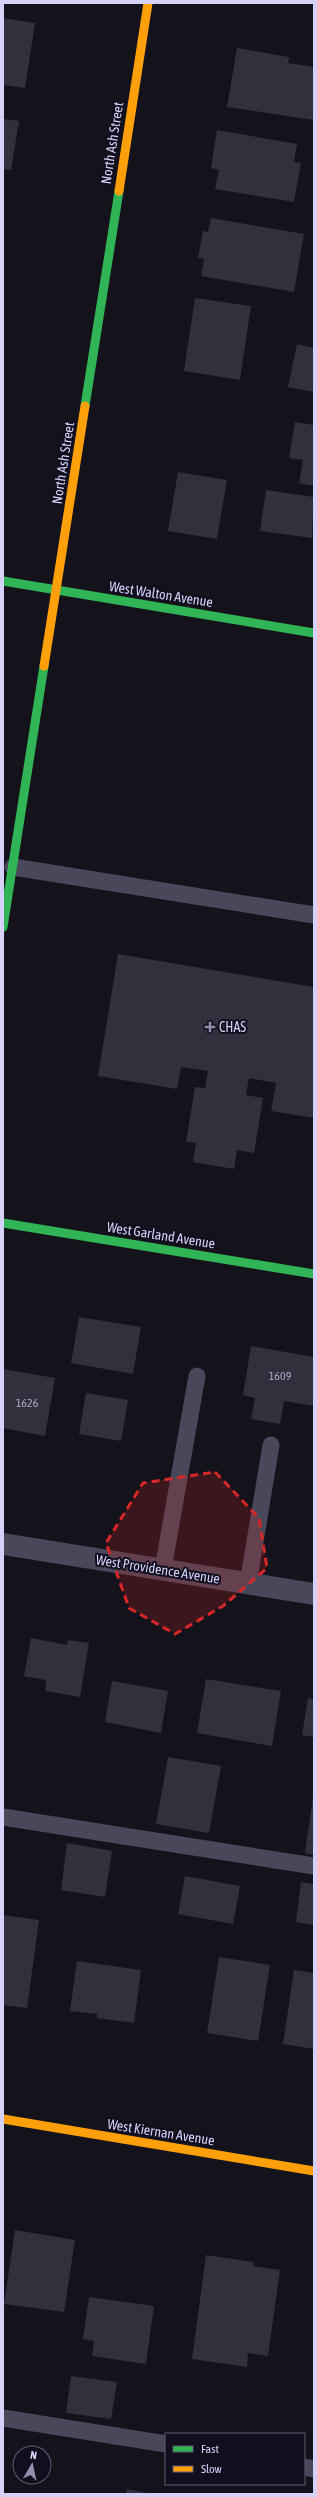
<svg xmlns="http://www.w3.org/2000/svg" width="317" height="2497" viewBox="0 0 317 2497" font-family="'Asap Condensed',sans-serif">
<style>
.building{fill:#32303d}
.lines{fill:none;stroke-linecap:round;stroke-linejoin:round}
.lane{stroke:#49485a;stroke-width:17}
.street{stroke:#49485a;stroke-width:22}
.fast{stroke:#30b455;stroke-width:9}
.slow{stroke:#ff9f0a;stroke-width:9}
.marked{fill:#d62828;fill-opacity:0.2;stroke:#d62828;stroke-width:3;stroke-dasharray:8 5;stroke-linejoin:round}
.poi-dot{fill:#918eab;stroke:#110f1e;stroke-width:1.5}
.labels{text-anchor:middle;stroke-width:4;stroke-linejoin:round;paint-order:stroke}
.number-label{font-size:12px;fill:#aca9ca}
.street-label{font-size:14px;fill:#d5d1f9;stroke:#110f1e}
.poi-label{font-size:14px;fill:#d5d1f9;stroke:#110f1e;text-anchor:start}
</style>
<rect width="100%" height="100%" fill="#14121a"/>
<!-- building -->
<g class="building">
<polygon points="3,18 35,23 25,88 3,85"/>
<polygon points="237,48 289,57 288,63 314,67 314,120 227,107"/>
<polygon points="3,119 19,121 11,170 3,169"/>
<polygon points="217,130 297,144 294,162 301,163 294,202 215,189 219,170 211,168"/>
<polygon points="211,218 304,234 294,292 201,276 204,259 198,258 203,231 208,232"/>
<polygon points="195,298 251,306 240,380 184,371"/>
<polygon points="297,344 314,348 314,392 288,387"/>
<polygon points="295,422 314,425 314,486 299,483 303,460 289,458"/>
<polygon points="178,472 227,480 217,539 168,531"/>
<polygon points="266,490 314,497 312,538 260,531"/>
<polygon points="118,954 314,987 314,1118 271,1111 276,1083 249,1078 246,1095 263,1098 254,1153 237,1150 234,1169 193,1162 196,1143 186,1142 195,1087 205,1088 208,1071 181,1067 177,1089 98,1076"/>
<polygon points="79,1317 141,1327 133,1374 71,1363"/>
<polygon points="251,1346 314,1357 314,1406 284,1401 280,1424 251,1419 255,1398 243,1395"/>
<polygon points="3,1369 55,1378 45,1436 3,1428"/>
<polygon points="86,1393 128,1400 121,1441 79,1434"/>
<polygon points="31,1638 67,1645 68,1640 89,1643 80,1697 45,1691 46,1680 24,1676"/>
<polygon points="206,1679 281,1691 272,1746 197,1733"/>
<polygon points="112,1681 168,1691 161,1733 105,1722"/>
<polygon points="308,1698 314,1699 314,1737 302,1735"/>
<polygon points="168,1757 221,1766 209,1833 156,1824"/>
<polygon points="313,1796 314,1796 314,1855 305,1853"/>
<polygon points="67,1843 112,1851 105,1897 61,1890"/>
<polygon points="185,1876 240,1886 233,1924 178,1914"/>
<polygon points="301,1882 314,1884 314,1925 296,1922"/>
<polygon points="3,1915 39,1920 27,2008 3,2005"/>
<polygon points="219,1957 270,1965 258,2041 207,2033"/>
<polygon points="77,1961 141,1970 134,2023 97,2018 97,2014 70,2011"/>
<polygon points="294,1970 314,1973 314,2049 283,2044"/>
<polygon points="15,2230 75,2240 64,2312 4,2304"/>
<polygon points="206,2255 253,2262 253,2266 280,2270 268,2356 248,2353 247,2367 192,2359"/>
<polygon points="89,2297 154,2306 146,2364 92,2356 94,2341 83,2339"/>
<polygon points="71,2376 117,2382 111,2419 66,2413"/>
<polygon points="127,2489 148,2493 147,2494 126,2494"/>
</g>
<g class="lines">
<!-- lane -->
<g class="lane">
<polyline points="13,867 314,915"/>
<polyline points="163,1569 197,1376"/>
<polyline points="248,1584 271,1445"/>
<polyline points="3,1817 314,1866"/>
<polyline points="3,2418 166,2444"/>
<polyline points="304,2467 314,2469"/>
</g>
<!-- street -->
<polyline class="street" points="3,1544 314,1594"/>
<!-- fast -->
<g class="fast">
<polyline points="85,406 119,191"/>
<polyline points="3,581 314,633"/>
<polyline points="3,927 44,666"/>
<polyline points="3,1223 314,1274"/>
</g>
<!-- slow -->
<g class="slow">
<polyline points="119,191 148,3"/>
<polyline points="44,666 85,406"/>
<polyline points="3,2119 314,2171"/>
</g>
</g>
<!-- marked area -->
<path class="marked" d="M215 1472 259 1518 267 1568 223 1606 175 1634 129 1608 106 1543 143 1483Z"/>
<!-- markers -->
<path class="poi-dot" d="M208 1021h4v4h4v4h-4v4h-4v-4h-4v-4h4z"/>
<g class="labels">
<!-- number labels -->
<g class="number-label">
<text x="280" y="1380">1609</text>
<text x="27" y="1407">1626</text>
</g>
<!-- street labels -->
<g class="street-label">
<text transform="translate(112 143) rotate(-81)" y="5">North Ash Street</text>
<text transform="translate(63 463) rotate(-81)" y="5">North Ash Street</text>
<text transform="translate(161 594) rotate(9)" y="5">West Walton Avenue</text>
<text transform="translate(161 1235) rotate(9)" y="5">West Garland Avenue</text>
<text transform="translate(158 1569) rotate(9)" y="5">West Providence Avenue</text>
<text transform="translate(161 2132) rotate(9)" y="5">West Kiernan Avenue</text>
</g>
<!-- poi labels -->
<g class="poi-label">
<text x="219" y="1032">CHAS</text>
</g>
</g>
<!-- border -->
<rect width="317" height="2497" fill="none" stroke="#d5d1f9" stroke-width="8"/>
<!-- legend -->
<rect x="165" y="2433" width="140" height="52" fill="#110f1e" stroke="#5f5d76"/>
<rect x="173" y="2446" width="20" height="6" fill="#30b455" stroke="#5f5d76"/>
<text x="201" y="2453" font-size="12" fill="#d5d1f9">Fast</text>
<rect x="173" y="2466" width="20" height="6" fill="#ff9f0a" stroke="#5f5d76"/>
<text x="201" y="2473" font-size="12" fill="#d5d1f9">Slow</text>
<!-- north arrow -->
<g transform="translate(32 2465) rotate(9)"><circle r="19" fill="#110f1e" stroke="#5f5d76"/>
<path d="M0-3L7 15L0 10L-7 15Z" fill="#918eab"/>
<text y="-6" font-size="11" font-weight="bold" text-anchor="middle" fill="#d5d1f9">N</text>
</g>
</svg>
